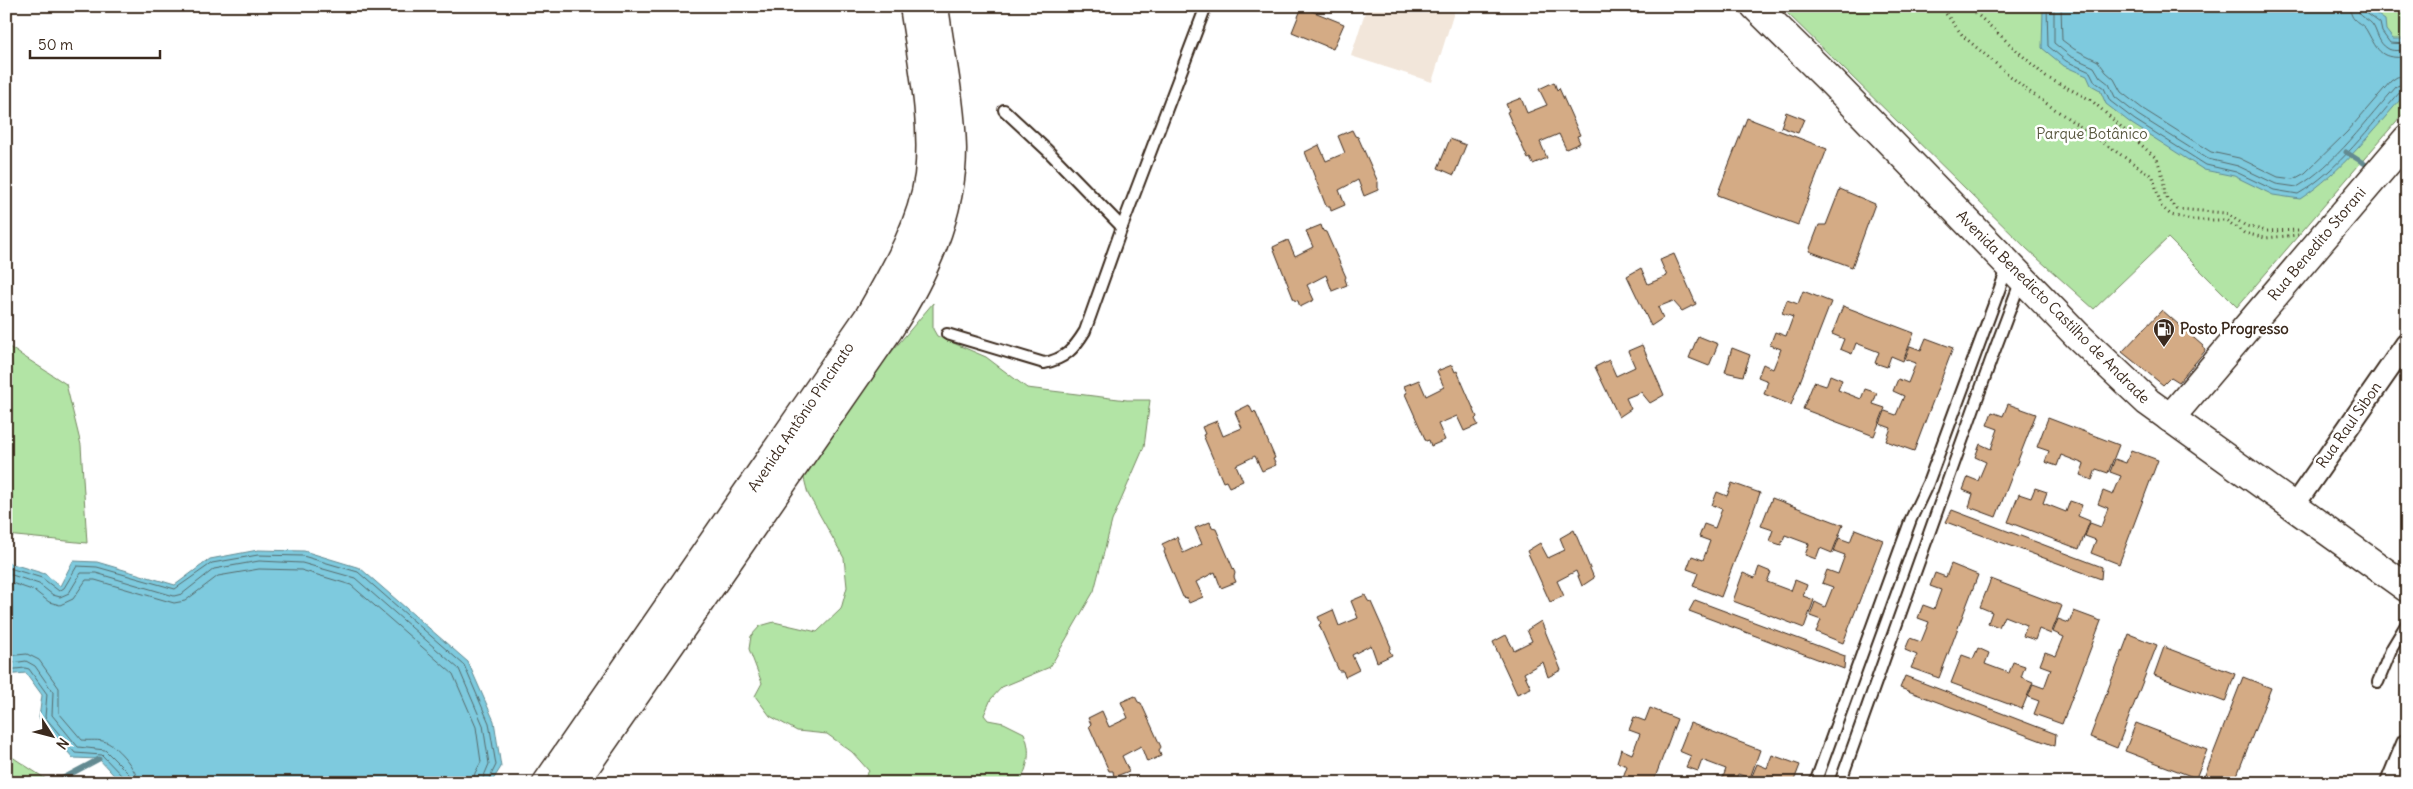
<svg xmlns="http://www.w3.org/2000/svg" width="2413" height="789" viewBox="0 0 2413 789" font-family="Delius,sans-serif">
<style>
.built{fill:#f2e6da}
.green{fill:#b2e4a5;stroke:#768762}
.water{fill:#7ecade;stroke:#638a91}
.lines{fill:none;stroke-linecap:round;stroke-linejoin:round}
.shore{stroke:#566a6b;stroke-width:1}
.stream{stroke:#638a91;stroke-width:5}
.building{fill:#d4ab85;stroke:#3b2a1e}
.lane-casing{stroke:#3b2a1e;stroke-width:14}
.street-casing{stroke:#3b2a1e;stroke-width:24}
.secondary-casing{stroke:#3b2a1e;stroke-width:31}
.primary-casing{stroke:#3b2a1e;stroke-width:31}
.path{stroke:#3b2a1e;stroke-width:3;stroke-dasharray:1 4;stroke-linecap:butt}
.lane{stroke:#fff;stroke-width:10}
.street{stroke:#fff;stroke-width:20}
.secondary{stroke:#fff;stroke-width:28}
.primary{stroke:#fff;stroke-width:28}
.labels{text-anchor:middle;stroke-width:5;stroke-linejoin:round;paint-order:stroke}
.park-label{font-size:15px;fill:#595840;stroke:#fff}
.street-label{font-size:15px;fill:#3b2a1e;stroke:#fff}
.poi-label{font-size:15px;font-weight:bold;fill:#3b2a1e;stroke:#fff;text-anchor:start}
</style>
<rect width="100%" height="100%" fill="#fff"/>
<filter id="ink" filterUnits="userSpaceOnUse"><feTurbulence type="fractalNoise" baseFrequency=".02" numOctaves="2"/><feDisplacementMap in="SourceGraphic" scale="10" xChannelSelector="R" yChannelSelector="G"/><feConvolveMatrix kernelMatrix="1 2 1 2 8 2 1 2 1" color-interpolation-filters="sRGB"/></filter>
<g filter="url(#ink)">
<!-- built -->
<polygon class="built" points="1367,6 1456,6 1432,82 1351,56"/>
<!-- green -->
<g class="green">
<polygon points="1780,6 2407,6 2407,109 2237,307 2168,238 2094,309 2027,249"/>
<path d="M933 303V329L937 336 986 357 1027 388 1127 400H1150L1144 447 1112 521 1094 591 1050 667 1002 687 991 699 984 715 988 720 1004 723 1024 733C1032 752 1028 765 1020 783H861L869 771 852 752 827 734 797 731 770 716 755 696 762 683 749 649 751 636 760 626 774 622 817 632 841 609 847 587 844 558 808 494 799 459 843 398 883 362Z"/>
<polygon points="6,345 66,384 81,445 87,543 6,535"/>
<polygon points="6,753 52,783 6,783"/>
</g>
<!-- water -->
<g class="water">
<path d="M2041 6 2368 8 2385 20 2386 30 2393 39H2407V92C2374 129 2342 172 2300 199L2273 195 2234 176 2204 170 2132 124 2106 104 2100 90 2091 85 2087 76 2064 66 2042 48 2043 10Z"/>
<polygon points="258,550 304,551 360,568 468,662 494,721 501,767 491,783 121,783 99,759 73,758 39,718 42,695 26,673 6,675 6,562 45,574 60,586 73,561 97,562 175,585 210,559"/>
</g>
<g class="lines">
<!-- shore -->
<g class="shore">
<path d="M2047 6 2048 46 2066 61 2090 72 2095 82 2104 88 2110 101 2135 120 2206 165 2236 172 2274 190 2298 194C2338 171 2371 125 2401 91L2407 89"/>
<path d="M2054 6V43L2070 56 2094 67 2100 77 2109 84 2115 97 2138 115 2208 159 2238 166 2276 184 2297 187C2334 166 2368 118 2397 86L2407 83"/>
<polyline points="2061,6 2062,40 2074,49 2098,61 2106,72 2114,79 2121,92 2143,109 2211,152 2239,158 2278,177 2294,179 2305,173 2347,132 2391,81 2397,77 2407,75"/>
<path d="M2350 6C2350 24 2362 21 2367 31 2379 53 2381 59 2407 57"/>
<path d="M2357 6C2358 19 2370 18 2374 27 2378 35 2379 43 2387 48 2392 52 2400 50 2407 50"/>
<polyline points="2363,6 2365,12 2380,23 2382,32 2390,43 2407,44"/>
<polyline points="6,567 42,578 59,591 64,588 77,566 97,567 175,589 212,563 258,555 303,556 358,572 464,665 489,723 496,765 487,783"/>
<polyline points="6,573 39,584 53,595 60,597 69,593 81,573 96,573 174,596 182,594 214,569 259,561 302,563 355,578 459,669 483,725 489,764 481,783"/>
<polyline points="6,581 35,591 49,602 60,605 73,599 86,580 95,580 174,603 185,601 218,576 259,569 301,570 351,585 453,674 476,727 481,762 475,773 473,783"/>
<path d="M6 656 27 654 39 660 59 688V713L82 740C90 741 99 739 106 742 118 747 138 771 138 783"/>
<polyline points="6,664 26,661 35,666 53,692 52,715 78,747 105,750 129,774 131,783"/>
<polyline points="6,670 25,668 29,669 47,694 45,717 75,753 102,755 123,777 125,783"/>
</g>
<!-- stream -->
<g class="stream">
<polyline points="2346,152 2365,164"/>
<polyline points="54,783 99,759"/>
</g>
</g>
<!-- building -->
<g class="building">
<polygon points="1302,7 1344,24 1333,49 1292,32"/>
<polygon points="1554,82 1557,90 1559,88 1580,135 1577,136 1580,143 1566,149 1559,134 1540,142 1547,158 1533,164 1530,158 1528,159 1507,112 1509,111 1506,104 1521,98 1527,113 1547,105 1539,89"/>
<polygon points="1786,112 1804,119 1798,133 1781,127"/>
<polygon points="1747,118 1827,149 1798,225 1717,195"/>
<polygon points="1352,130 1355,136 1358,137 1378,182 1378,190 1364,196 1358,180 1339,190 1345,205 1331,211 1330,206 1326,206 1305,152 1319,145 1326,161 1345,153 1338,136"/>
<polygon points="1450,139 1466,145 1454,175 1438,168"/>
<polygon points="1840,189 1875,204 1852,267 1809,251 1819,225 1826,225"/>
<polygon points="1321,225 1323,231 1326,232 1346,277 1345,279 1347,285 1332,291 1326,275 1307,285 1314,300 1300,307 1298,301 1294,300 1273,247 1288,240 1295,256 1313,247 1306,231"/>
<polygon points="1674,254 1696,304 1682,311 1673,301 1658,307 1663,318 1651,326 1627,276 1641,268 1648,284 1667,276 1660,260"/>
<polygon points="1803,291 1831,302 1791,405 1764,394 1768,381 1758,377 1763,364 1773,369 1781,349 1770,345 1775,332 1786,336 1793,317 1782,313 1787,300 1798,304"/>
<polygon points="1843,306 1914,333 1903,361 1891,356 1887,367 1875,363 1879,352 1856,343 1852,354 1840,349 1844,339 1832,334"/>
<polygon points="2162,310 2203,346 2205,351 2179,382 2171,377 2163,385 2122,352"/>
<polygon points="1698,336 1718,344 1709,366 1689,358"/>
<polygon points="1926,338 1953,348 1914,451 1886,441 1891,428 1880,424 1885,411 1896,415 1904,396 1893,391 1898,379 1908,383 1916,363 1905,359 1910,346 1921,350"/>
<polygon points="1642,345 1664,395 1650,403 1641,392 1626,398 1631,409 1619,417 1595,367 1609,360 1616,376 1635,367 1628,351"/>
<polygon points="1732,348 1750,355 1743,376 1725,372"/>
<polygon points="1452,365 1455,372 1457,371 1477,417 1475,419 1478,425 1464,431 1457,416 1438,424 1445,440 1431,446 1429,440 1426,441 1405,394 1407,393 1404,386 1419,380 1426,396 1444,387 1437,371"/>
<polygon points="1830,375 1842,380 1838,390 1861,399 1865,389 1877,393 1873,404 1885,408 1874,436 1803,409 1814,382 1826,386"/>
<polygon points="2008,404 2036,414 1996,517 1969,507 1973,494 1963,490 1968,477 1978,481 1986,462 1975,457 1980,444 1991,449 1998,429 1987,425 1992,412 2003,416"/>
<polygon points="1249,405 1253,413 1255,411 1275,458 1273,459 1276,465 1262,471 1255,456 1236,465 1243,481 1229,487 1226,481 1223,482 1203,435 1205,434 1202,427 1217,421 1223,436 1242,428 1235,412"/>
<polygon points="2048,418 2119,445 2108,473 2096,469 2092,480 2080,475 2084,464 2061,455 2057,466 2045,462 2049,451 2037,447"/>
<polygon points="2131,450 2158,460 2119,564 2091,553 2096,540 2085,536 2090,523 2101,527 2108,508 2098,504 2103,491 2113,495 2121,476 2110,472 2115,459 2126,463"/>
<polygon points="1732,483 1760,493 1721,597 1693,586 1698,573 1687,569 1692,556 1703,560 1710,541 1699,537 1704,524 1715,528 1722,509 1712,505 1717,492 1727,496"/>
<polygon points="2035,488 2047,492 2043,503 2066,512 2070,501 2082,505 2078,516 2090,521 2079,549 2008,522 2019,494 2031,498"/>
<polygon points="1772,498 1843,525 1832,553 1820,548 1816,559 1805,555 1809,544 1785,535 1781,545 1769,541 1773,530 1761,526"/>
<polygon points="1952,510 2102,567 2101,579 1946,522"/>
<polygon points="1210,522 1212,528 1216,529 1235,573 1234,577 1236,582 1221,588 1215,572 1196,582 1203,597 1189,603 1187,598 1183,597 1164,552 1165,550 1162,544 1177,537 1183,553 1202,544 1195,528"/>
<polygon points="1855,529 1883,540 1843,643 1816,632 1821,620 1810,616 1815,602 1825,607 1833,587 1822,583 1827,570 1838,574 1845,555 1834,551 1839,538 1850,542"/>
<polygon points="1574,530 1594,578 1582,586 1576,571 1557,581 1564,596 1550,602 1527,551 1540,543 1548,558 1565,550 1560,538"/>
<polygon points="1951,564 1978,575 1939,678 1911,668 1917,655 1905,650 1910,638 1921,642 1929,622 1918,618 1923,605 1934,609 1941,590 1930,586 1935,573 1946,577"/>
<polygon points="1759,567 1771,572 1767,582 1791,591 1795,580 1807,585 1803,596 1814,600 1804,628 1733,601 1743,573 1755,578"/>
<polygon points="1991,579 2062,606 2051,634 2039,629 2035,640 2023,636 2027,625 2004,616 1999,627 1988,623 1992,612 1980,607"/>
<polygon points="1365,595 1368,601 1371,602 1391,647 1389,650 1392,655 1377,662 1371,645 1352,655 1359,670 1345,677 1343,671 1339,671 1319,625 1321,623 1318,617 1333,610 1339,626 1358,618 1351,601"/>
<polygon points="1695,600 1845,656 1844,669 1689,611"/>
<polygon points="2074,611 2101,621 2062,724 2034,714 2039,701 2028,697 2033,684 2044,688 2051,669 2040,665 2045,652 2056,656 2064,637 2053,632 2058,619 2069,623"/>
<polygon points="1541,621 1561,670 1548,677 1543,662 1524,673 1531,688 1517,694 1493,642 1506,635 1514,650 1532,641 1527,630"/>
<polygon points="2129,634 2157,645 2117,748 2090,737"/>
<polygon points="2164,647 2235,674 2225,702 2154,675"/>
<polygon points="1978,648 1989,653 1985,664 2009,673 2013,662 2025,666 2021,677 2033,682 2022,709 1951,683 1962,655 1973,659"/>
<polygon points="1905,676 2056,734 2055,746 1900,688"/>
<polygon points="2243,677 2271,688 2234,783 2210,783 2203,780"/>
<polygon points="1135,696 1138,702 1141,703 1161,747 1159,750 1161,756 1147,762 1141,746 1122,756 1129,771 1114,777 1113,771 1109,771 1089,726 1091,724 1088,718 1102,711 1109,727 1128,718 1121,702"/>
<polygon points="1650,708 1677,719 1653,783 1621,783 1627,766 1617,762 1621,749 1632,754 1640,734 1629,730 1634,717 1645,721"/>
<polygon points="1690,723 1760,750 1750,778 1738,774 1734,783 1729,783 1722,780 1726,769 1702,760 1698,771 1686,767 1691,756 1679,751"/>
<polygon points="2136,723 2207,750 2196,778 2125,751"/>
<polygon points="1772,755 1800,765 1793,783 1762,783 1762,781 1752,776 1757,764 1767,768"/>
</g>
<g class="lines">
<!-- lane casing -->
<g class="lane-casing">
<g id="lane">
<polyline points="1004,110 1047,150 1122,227"/>
<path d="M947 334 1044 363C1065 359 1074 349 1085 331L1122 227 1206 6"/>
<polyline points="2378,682 2392,648 2407,623"/>
<polyline points="1815,783 1911,519 1928,483 2008,266"/>
<polyline points="1840,783 1991,360 2021,280"/>
</g>
</g>
<!-- street casing -->
<g class="street-casing">
<g id="street">
<polyline points="2293,507 2406,344"/>
<polyline points="2391,783 2407,744"/>
</g>
</g>
<!-- secondary casing -->
<g class="secondary-casing">
<g id="secondary">
<polyline points="1755,6 1832,82 2077,335 2148,402 2407,588"/>
<polyline points="2170,418 2407,139"/>
</g>
</g>
<!-- primary casing -->
<g class="primary-casing">
<g id="primary">
<path d="M547 783 870 315C894 273 922 226 929 176 935 120 922 61 914 6"/>
<path d="M574 783 889 329C923 276 952 215 952 149 951 102 940 53 934 6"/>
</g>
</g>
<!-- path -->
<g class="path">
<polyline points="1940,6 1963,36 2027,90 2153,177 2161,206 2171,215 2191,220 2226,220 2244,233 2265,238 2298,235"/>
<polyline points="1968,6 2046,77 2091,100 2157,159 2163,177 2165,196 2177,209 2226,213 2246,226 2267,231 2301,230"/>
</g>
<!-- lane -->
<use href="#lane" class="lane"/>
<!-- street -->
<use href="#street" class="street"/>
<!-- secondary -->
<use href="#secondary" class="secondary"/>
<!-- primary -->
<use href="#primary" class="primary"/>
</g>
</g>
<!-- icons -->
<defs>
<g id="fuel-pin" transform="scale(1.125)"><path d="M0 17L-7.5 6A9.5 9.5 0 1 1 7.5 6Z" fill="#3b2a1e" stroke="#fff"/><path d="M-5.5-6h7V0h2V4h1.3V-2.5L3-4.5l.8-.8L6-3V5H2.5V1h-1V6h-7ZM-4.2-4.7v3.2H.2V-4.7Z" fill="#fff"/></g>
</defs>
<g fill-rule="evenodd">
<use href="#fuel-pin" x="2164" y="329"/>
</g>
<g class="labels">
<!-- park labels -->
<g class="park-label">
<text x="2092" y="139">Parque Botânico</text>
</g>
<!-- street labels -->
<g class="street-label">
<text transform="translate(2317 244) rotate(-50)" y="5">Rua Benedito Storani</text>
<text transform="translate(2053 307) rotate(45)" y="5">Avenida Benedicto Castilho de Andrade</text>
<text transform="translate(801 417) rotate(-56)" y="5">Avenida Antônio Pincinato</text>
<text transform="translate(2349 425) rotate(-55)" y="5">Rua Raul Sibon</text>
</g>
<!-- poi labels -->
<g class="poi-label">
<text x="2180" y="334">Posto Progresso</text>
</g>
</g>
<!-- margin -->
<rect width="2413" height="789" fill="none" stroke="#fff" stroke-width="25"/>
<rect x="12" y="12" width="2388" height="764" fill="none" stroke="#3b2a1e" stroke-width="2" filter="url(#ink)"/>
<!-- north arrow -->
<g transform="translate(52 736) rotate(126)" stroke="#ffffff" stroke-width="4" paint-order="stroke">
<path d="M0-4L9 19L0 12L-9 19Z" fill="#3b2a1e"/>
<text y="-8" font-size="14" font-weight="bold" text-anchor="middle" fill="#3b2a1e">N</text>
</g>
<!-- scale -->
<path d="M30 50v8h130v-8" fill="none" stroke="#3b2a1e" stroke-width="2.5"/>
<text x="38" y="50" font-size="15" fill="#3b2a1e" stroke="#ffffff" stroke-width="4" paint-order="stroke">50 m</text>
</svg>
